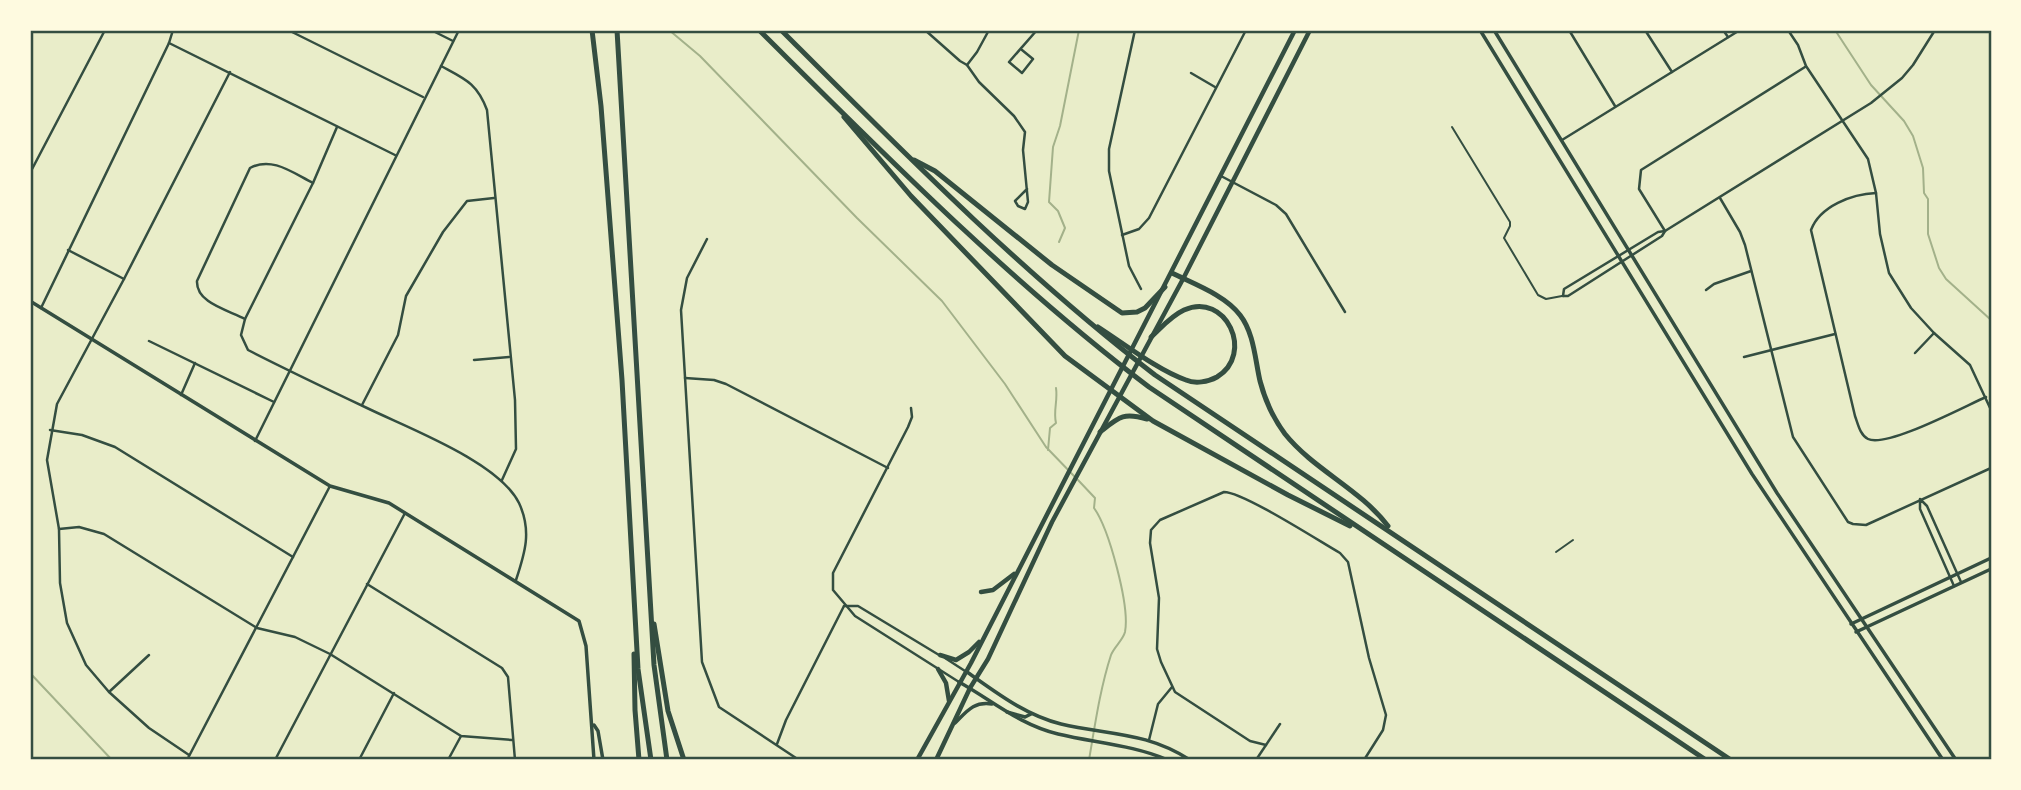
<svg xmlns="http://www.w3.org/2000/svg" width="2021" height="790" viewBox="0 0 2021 790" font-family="Commissioner,sans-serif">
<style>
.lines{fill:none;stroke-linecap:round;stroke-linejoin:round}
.stream{stroke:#a3b18a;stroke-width:2}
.service{stroke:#344e41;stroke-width:2}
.pedestrian{stroke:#344e41;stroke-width:2}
.minor{stroke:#344e41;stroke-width:2.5}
.tertiary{stroke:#344e41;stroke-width:3.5}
.secondary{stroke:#344e41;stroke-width:3.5}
.primary{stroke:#344e41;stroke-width:4.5}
.motorway{stroke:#344e41;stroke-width:5}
.neatline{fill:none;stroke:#344e41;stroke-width:2.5}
</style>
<rect width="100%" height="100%" fill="#e9edc9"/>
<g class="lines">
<!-- stream -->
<g class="stream">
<polyline points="669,30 700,56 857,218 942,301 1005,384 1046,447 1074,476"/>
<polyline points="1835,30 1871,85 1904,121 1913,136 1923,168 1924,193 1928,199 1928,234 1939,268 1946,279 1991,320"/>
<polyline points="1059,242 1065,228 1058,211 1049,202 1053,147 1060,126 1079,30"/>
<path d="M1048 450 1050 428 1056 423C1053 411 1058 401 1056 388"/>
<path d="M1078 480 1095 498 1094 508C1109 529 1130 606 1125 632 1123 640 1114 647 1111 655 1100 689 1095 725 1089 760"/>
<polyline points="30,673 112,760"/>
</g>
<!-- service -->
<polyline class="service" points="1452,127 1510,222 1510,226 1504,238 1538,295 1546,299 1562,296"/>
<!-- pedestrian -->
<polyline class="pedestrian" points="1556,552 1573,540"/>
<!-- minor -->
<g class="minor">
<polyline points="288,30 423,97"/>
<polyline points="431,30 453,41"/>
<polyline points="925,30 960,61 967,65 979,82 1014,116 1025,132 1023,150 1028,202 1025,209 1018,206 1015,201 1027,189"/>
<polyline points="1135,30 1109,149 1109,171 1129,266 1141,289"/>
<polyline points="1569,30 1615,106"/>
<polyline points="1645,30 1672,72"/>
<polyline points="1723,30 1728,37"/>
<polyline points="1788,30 1798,45 1806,66 1868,159 1876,193 1880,234 1889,273 1911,308 1934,333 1970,365 1991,410"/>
<polyline points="169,43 395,155"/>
<polyline points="1022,50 1033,59 1022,73 1009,62 1037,30"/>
<polyline points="967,65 977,52 989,30"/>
<path d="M441 66C465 79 477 83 487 110L515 400 516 449 502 480"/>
<polyline points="1191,73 1215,87"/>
<polyline points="1562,140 1740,30"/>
<polyline points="30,173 105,30"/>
<polyline points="1221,176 1276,205 1286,214 1345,312"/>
<path d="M313 183C293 173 272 156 250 168L197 281C196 303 228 310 245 319L241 335 248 350C287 370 327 389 367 408 408 428 499 462 519 503 532 531 525 553 516 580"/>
<path d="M1876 193C1852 194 1820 206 1811 230L1855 416C1858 424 1860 435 1868 439 1887 448 1965 406 1986 397"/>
<polyline points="1720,198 1740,232 1745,245 1793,437 1848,522 1853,524 1866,525 1991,468"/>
<polyline points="1665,231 1639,189 1641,170 1805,67"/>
<polyline points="1122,235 1139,229 1149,218 1246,30"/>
<polyline points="707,239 687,278 681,310 702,662 719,707 799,760"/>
<polyline points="68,250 124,279"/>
<polyline points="1706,290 1714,284 1751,271"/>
<polyline points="1563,296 1564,289 1658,232 1665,231 1871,103 1902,78 1913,65 1935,30"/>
<polyline points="1563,296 1568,296 1662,236 1665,231"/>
<polyline points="41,308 169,43 173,30"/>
<polyline points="245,319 313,183 337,127"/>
<polyline points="149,341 274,402"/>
<polyline points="1915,353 1934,333"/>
<polyline points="1744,357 1835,334"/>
<polyline points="474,360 509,357"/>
<polyline points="685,378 714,380 726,384 888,468"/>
<polyline points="181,395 195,363"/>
<polyline points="362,405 398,335 406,296 443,232 467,201 494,198"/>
<polyline points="911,408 912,417 908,427 833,573 833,590 855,616 959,682"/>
<polyline points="50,430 82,435 115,447 293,557"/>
<polyline points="255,441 459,30"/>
<polyline points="59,529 79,527 104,534 257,628 295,637 330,654 461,736 512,740"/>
<polyline points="367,584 502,668 508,677 515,760"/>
<polyline points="1954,586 1920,509 1920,499 1927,506 1961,582"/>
<polyline points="844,606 858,606 939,655"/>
<polyline points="945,658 965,671"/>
<polyline points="109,692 149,655"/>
<polyline points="1149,740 1158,704 1172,687"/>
<polyline points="777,744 786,720 844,606"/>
<path d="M1266 745 1250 741 1175 692 1161 662 1157 649 1159 598 1150 543 1151 530 1160 520 1224 492C1243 492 1319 541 1340 553L1348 562 1369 658 1386 715 1383 730 1364 760"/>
<polyline points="189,755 149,728 109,692 86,665 67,623 60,583 59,529 47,460 57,404 124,279 230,72"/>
<polyline points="187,760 330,486"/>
<polyline points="275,760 405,513"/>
<polyline points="359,760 394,693"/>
<polyline points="448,760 461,736"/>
<polyline points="1256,760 1280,724"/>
</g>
<!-- tertiary -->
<g class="tertiary">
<polyline points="30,301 330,486 389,503 579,621 586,646 594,760"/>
<polyline points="1851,624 1991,558"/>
<polyline points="1856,632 1991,569"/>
<polyline points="1007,712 1025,717 1031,714"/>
<polyline points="594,725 598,731 603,760"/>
</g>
<!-- secondary -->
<g class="secondary">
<polyline points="1480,30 1752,474 1943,760"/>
<polyline points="1494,30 1777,493 1956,760"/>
<path d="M967 672C997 693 1025 715 1061 724 1109 735 1147 732 1190 760"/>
<path d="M959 682C993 701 1020 725 1058 734 1096 743 1133 745 1168 760"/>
<path d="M955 723C967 711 974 701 992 704"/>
</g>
<!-- primary -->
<g class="primary">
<polyline points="981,592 993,590 1014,574"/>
<polyline points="940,655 956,660 969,652 979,642"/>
<polyline points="938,669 946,683 949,701"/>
<polyline points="917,760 971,663 1295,30"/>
<polyline points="936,760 970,688 988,659 1052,522 1183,279 1310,30"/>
</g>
<!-- motorway -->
<g class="motorway">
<polyline points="592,30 601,106 622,380 638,669 651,760"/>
<polyline points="617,30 654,665 667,760"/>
<path d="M759 30C884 154 1008 280 1149 387L1706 760"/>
<path d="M781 30C901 150 1020 271 1155 375L1731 760"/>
<polyline points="844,117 911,196 1065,356 1153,421 1288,495 1350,526"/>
<polyline points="914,160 935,171 1052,265 1122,313 1137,312 1145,308 1165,287"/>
<path d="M1172 273C1194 284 1225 295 1240 315 1254 333 1255 359 1260 381 1265 400 1273 418 1285 434 1314 470 1360 489 1388 526"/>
<path d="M1098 327C1123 343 1159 371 1186 380 1195 384 1208 382 1217 377 1255 354 1226 291 1184 310 1171 316 1162 327 1151 337"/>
<path d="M1100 432C1119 417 1123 412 1147 419"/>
<polyline points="654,624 668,711 684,760"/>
<polyline points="634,654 635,710 639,760"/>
</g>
</g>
<!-- border -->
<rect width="2021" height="790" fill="none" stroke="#fefae0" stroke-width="63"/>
<rect x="32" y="32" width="1958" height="726" class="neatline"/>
</svg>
